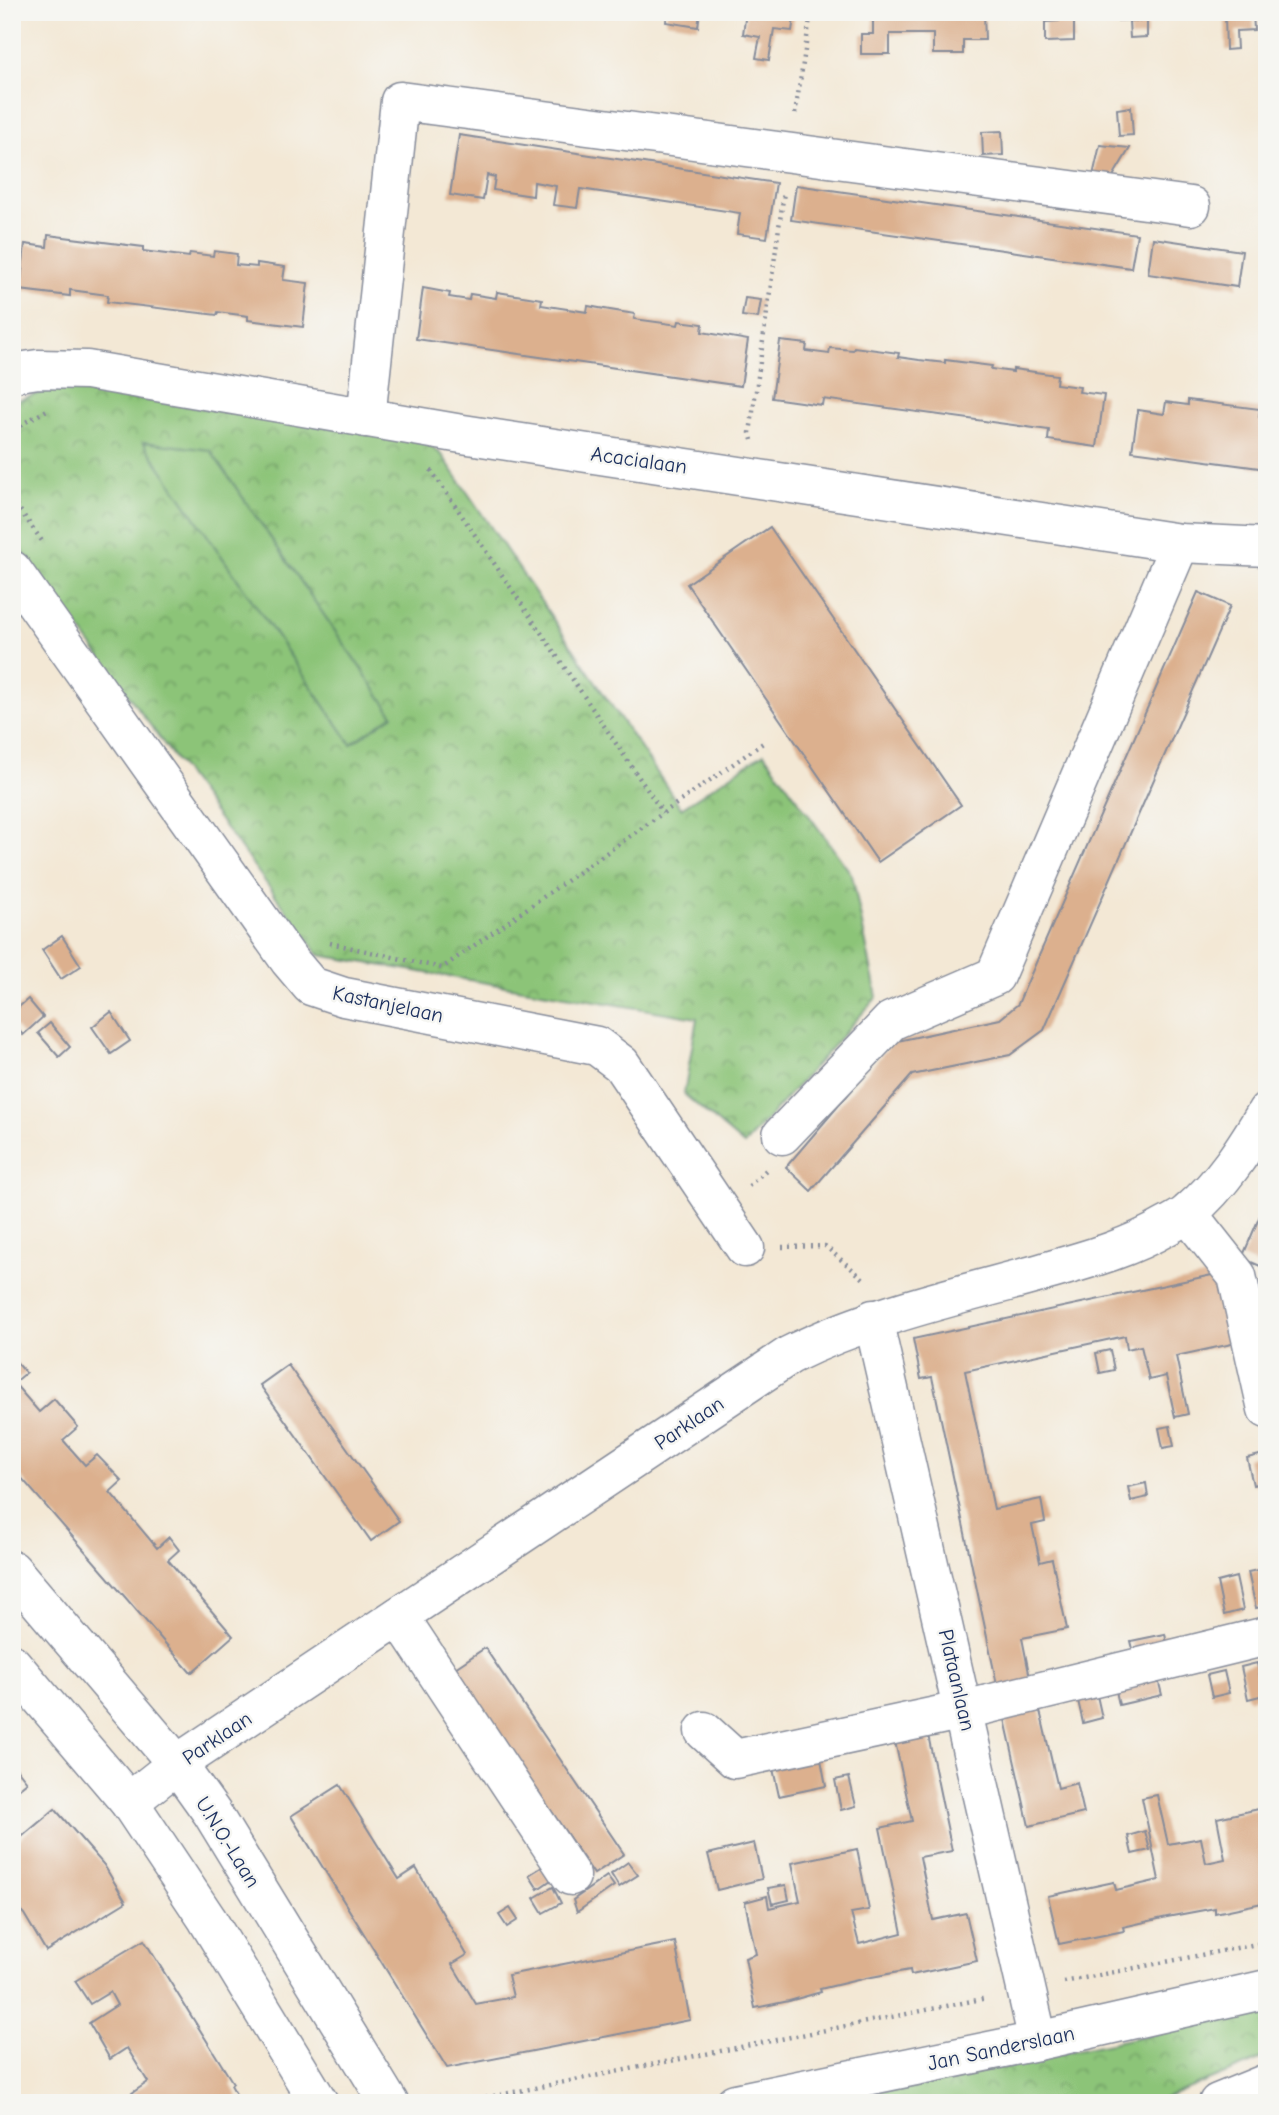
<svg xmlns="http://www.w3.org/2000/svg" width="1279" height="2115" viewBox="0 0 1279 2115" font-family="'Comic Neue',sans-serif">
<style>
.park{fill:url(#park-crowns);stroke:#547a6b;stroke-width:2}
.pitch{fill:#8cc478;stroke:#547a6b;stroke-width:2}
.building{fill:#dcb08e}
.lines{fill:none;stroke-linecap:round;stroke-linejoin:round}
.minor-casing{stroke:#878c9a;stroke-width:41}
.path{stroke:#878c9a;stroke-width:4.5;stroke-dasharray:2 5;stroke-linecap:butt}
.minor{stroke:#fff;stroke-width:38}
.labels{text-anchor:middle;stroke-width:5;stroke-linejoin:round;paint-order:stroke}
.street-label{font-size:21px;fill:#1b2f5e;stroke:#f6f6f2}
</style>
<defs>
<pattern id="park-crowns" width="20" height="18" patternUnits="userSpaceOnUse" patternTransform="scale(1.75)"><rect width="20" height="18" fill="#8cc478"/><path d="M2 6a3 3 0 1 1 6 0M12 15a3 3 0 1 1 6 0" fill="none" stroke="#72a066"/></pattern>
</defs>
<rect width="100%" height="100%" fill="#f6f6f2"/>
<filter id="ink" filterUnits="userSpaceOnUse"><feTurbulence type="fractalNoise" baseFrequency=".0143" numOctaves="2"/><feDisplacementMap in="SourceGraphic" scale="14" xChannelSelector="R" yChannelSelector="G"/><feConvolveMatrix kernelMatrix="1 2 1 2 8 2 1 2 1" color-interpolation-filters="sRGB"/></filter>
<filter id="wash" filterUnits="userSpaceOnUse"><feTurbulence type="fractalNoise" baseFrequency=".00686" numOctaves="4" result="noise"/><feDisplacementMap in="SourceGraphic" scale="28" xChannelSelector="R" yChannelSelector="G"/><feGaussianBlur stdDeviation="1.57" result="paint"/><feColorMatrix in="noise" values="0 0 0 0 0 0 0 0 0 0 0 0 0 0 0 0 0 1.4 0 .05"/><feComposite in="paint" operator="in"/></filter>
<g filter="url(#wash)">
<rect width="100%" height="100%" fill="#f3e8d5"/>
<!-- park -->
<g class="park">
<polygon points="59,387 425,441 442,455 681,808 764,753 852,875 877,997 744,1145 684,1094 697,1018 319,955 12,537 12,402"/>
<polygon points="1267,2010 1267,2057 1153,2103 824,2103"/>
</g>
<!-- pitch -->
<polygon class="pitch" points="143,442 210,450 393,715 351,744"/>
<g id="blocks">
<!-- building -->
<g class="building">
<polygon points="505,12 518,12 516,20 504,19"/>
<polygon points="667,12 700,12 698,27 666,22"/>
<polygon points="746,12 757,14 757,12 795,12 792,31 774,29 769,60 756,58 760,37 743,34"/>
<polygon points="836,12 984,12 985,40 963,40 963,54 933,54 933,34 890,34 890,54 861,54 861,34 873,34 873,16 836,17"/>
<polygon points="1059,12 1134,12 1134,20 1074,22 1074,41 1045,42 1045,22 1059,21"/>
<polygon points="1198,12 1253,12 1254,30 1236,31 1237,49 1226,50 1225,15 1198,17"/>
<polygon points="1129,21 1147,21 1147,37 1130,38"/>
<polygon points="1131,107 1133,135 1119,136 1117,109"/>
<polygon points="1002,131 1003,155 983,156 982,132"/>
<polygon points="459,135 776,183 767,238 737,234 740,213 580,189 577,208 553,205 556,186 534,182 533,196 493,190 495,177 487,175 483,200 450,195"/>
<polygon points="1100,145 1130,148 1109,183 1092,180"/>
<polygon points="796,185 1137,234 1131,268 791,220"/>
<polygon points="48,235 143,247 143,251 189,257 190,253 213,256 214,251 237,254 236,265 257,267 257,263 285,267 283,280 308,283 303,327 248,320 248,316 218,312 217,315 107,302 108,295 70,290 70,296 20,290 25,244 47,247"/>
<polygon points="1153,238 1242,251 1237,287 1148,274"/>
<polygon points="423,288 450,293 449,297 469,300 470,294 496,298 497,292 542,299 541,305 587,312 588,306 610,310 635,314 634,319 678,325 679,321 703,324 702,332 748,340 741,386 416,339"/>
<polygon points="745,298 761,300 758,318 742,316"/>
<polygon points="780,341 807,344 806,351 829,354 830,348 853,350 854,347 899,353 898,357 919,360 945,363 945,360 992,366 991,369 1013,372 1013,369 1057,375 1056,384 1080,387 1079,392 1104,395 1097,447 1048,440 1049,430 823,399 822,405 772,398"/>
<polygon points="1188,400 1260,409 1259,417 1267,418 1267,469 1132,451 1138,410 1164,414 1166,402 1188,405"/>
<polygon points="770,527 961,805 878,862 687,584"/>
<polygon points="1198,592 1230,606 1044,1030 1010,1055 912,1075 811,1191 786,1167 893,1042 1000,1019 1018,1004"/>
<polygon points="62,936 81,966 61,979 42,950"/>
<polygon points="28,999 43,1017 23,1035 12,1023 12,1013"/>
<polygon points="111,1012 130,1041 111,1054 92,1027"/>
<polygon points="50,1023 70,1047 59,1057 38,1033"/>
<polygon points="1267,1199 1267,1269 1242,1258"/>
<polygon points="1226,1272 1241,1342 1176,1356 1188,1414 1175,1417 1166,1376 1149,1380 1141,1346 1127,1349 1125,1336 965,1371 994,1509 1041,1499 1045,1522 1032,1525 1040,1562 1052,1559 1067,1629 1022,1638 1032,1688 999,1694 932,1377 921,1379 913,1339"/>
<polygon points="1110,1350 1114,1370 1100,1373 1096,1353"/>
<polygon points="12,1357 26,1373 14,1383 39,1412 54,1399 78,1427 63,1440 85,1465 97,1455 122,1481 110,1492 157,1548 169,1537 179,1550 168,1560 233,1636 191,1673 12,1467"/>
<polygon points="288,1365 399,1521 371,1541 260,1385"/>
<polygon points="1170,1426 1174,1446 1163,1448 1159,1428"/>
<polygon points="1264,1454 1267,1482 1253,1485 1247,1458"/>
<polygon points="1146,1483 1148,1497 1131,1501 1128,1487"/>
<polygon points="1267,1568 1267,1606 1256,1608 1248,1572"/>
<polygon points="1236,1577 1243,1610 1224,1615 1217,1582"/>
<polygon points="1165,1634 1168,1649 1135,1657 1131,1641"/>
<polygon points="485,1648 624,1854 594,1874 455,1668"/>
<polygon points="1257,1663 1264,1695 1248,1699 1241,1667"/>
<polygon points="1156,1671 1162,1695 1119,1705 1114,1681"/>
<polygon points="1224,1671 1229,1693 1212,1697 1207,1675"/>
<polygon points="1096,1691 1102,1718 1083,1723 1077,1696"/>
<polygon points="1037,1698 1058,1788 1077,1783 1084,1813 1029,1826 1002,1706"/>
<polygon points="926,1725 952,1851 920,1857 933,1920 966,1913 977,1961 911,1975 910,1970 866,1978 820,1989 821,1992 789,2001 755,2008 745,1958 756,1954 745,1902 767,1896 769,1908 800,1901 792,1863 857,1849 869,1910 851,1913 859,1944 902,1933 880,1828 912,1821 893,1732"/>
<polygon points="820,1754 826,1786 779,1796 772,1764"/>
<polygon points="12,1763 27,1782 12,1794"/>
<polygon points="849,1777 856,1806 841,1810 835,1780"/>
<polygon points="340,1785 399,1879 416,1868 467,1955 452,1964 476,2004 513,1997 508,1975 675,1942 690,2020 447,2068 291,1816"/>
<polygon points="1157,1795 1168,1844 1201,1838 1206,1863 1225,1859 1217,1818 1259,1809 1267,1844 1267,1902 1215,1913 1215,1908 1167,1917 1123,1927 1124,1931 1059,1944 1048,1896 1114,1882 1116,1890 1159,1880 1142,1798"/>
<polygon points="55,1809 104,1865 126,1902 46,1951 24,1914 12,1901 12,1845"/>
<polygon points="1145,1831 1150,1850 1132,1854 1128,1836"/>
<polygon points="754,1843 762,1879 717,1890 708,1854"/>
<polygon points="628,1862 638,1875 619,1887 611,1874"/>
<polygon points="542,1867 551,1880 538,1889 529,1875"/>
<polygon points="607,1876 614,1886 577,1912 573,1900"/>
<polygon points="786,1885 789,1900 772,1904 768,1888"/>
<polygon points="553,1887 561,1903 543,1913 534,1898"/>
<polygon points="510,1908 518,1920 507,1927 499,1915"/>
<polygon points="144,1940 233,2083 231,2085 241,2103 138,2103 132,2093 148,2082 127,2048 110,2059 89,2023 117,2005 110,1992 90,2004 75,1981"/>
</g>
</g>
</g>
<g filter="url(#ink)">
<use href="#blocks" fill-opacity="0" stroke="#878c9a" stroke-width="2"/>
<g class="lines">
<!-- minor casing -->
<g class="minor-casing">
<g id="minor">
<polyline points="12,373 38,369 87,370 456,433 1180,543 1267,547"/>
<polyline points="366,418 400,101 1191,206"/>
<polyline points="12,570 289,960 311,986 344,997 597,1046 621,1064 745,1248"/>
<polyline points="782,1135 891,1021 995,976 1180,543"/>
<polyline points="1188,1214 1237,1276 1267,1409"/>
<polyline points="873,1319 1038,2041"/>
<polyline points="12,1570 177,1764 212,1813 389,2103"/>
<polyline points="399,1616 571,1876"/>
<polyline points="12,1664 129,1802 207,1919 319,2103"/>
<polyline points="704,1731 735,1759 964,1710 1267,1636"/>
<path d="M129 1802 177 1764 790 1355C868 1316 953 1297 1037 1274 1082 1261 1126 1250 1167 1226 1174 1222 1183 1218 1189 1212 1222 1184 1245 1148 1267 1111"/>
<polyline points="735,2103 1038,2041 1267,1989"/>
<polyline points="1218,2103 1267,2083"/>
</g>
</g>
<!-- path -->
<g class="path">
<polyline points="795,114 811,12"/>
<polyline points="12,437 24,423 47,410"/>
<polyline points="752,440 750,433 784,192"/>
<polyline points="431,470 663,813"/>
<polyline points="12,499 42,541"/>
<polyline points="330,943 442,968 763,743"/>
<polyline points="749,1186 766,1170"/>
<polyline points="782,1247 825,1246 865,1280"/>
<polyline points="1064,1982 1267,1942"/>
<polyline points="459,2103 987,1998"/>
</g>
<!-- minor -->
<use href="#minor" class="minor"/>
</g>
</g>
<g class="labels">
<!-- street labels -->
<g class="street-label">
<text transform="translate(639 460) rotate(8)" y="7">Acacialaan</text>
<text transform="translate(388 1004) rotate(12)" y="7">Kastanjelaan</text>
<text transform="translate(689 1423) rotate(-34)" y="7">Parklaan</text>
<text transform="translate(957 1680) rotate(77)" y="7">Plataanlaan</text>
<text transform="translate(217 1738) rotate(-34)" y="7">Parklaan</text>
<text transform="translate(228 1842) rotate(58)" y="7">U.N.O.-Laan</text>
<text transform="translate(1001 2048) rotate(-12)" y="7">Jan Sanderslaan</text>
</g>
</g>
<!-- margin -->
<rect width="1279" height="2115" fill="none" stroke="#f6f6f2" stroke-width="42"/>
</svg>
